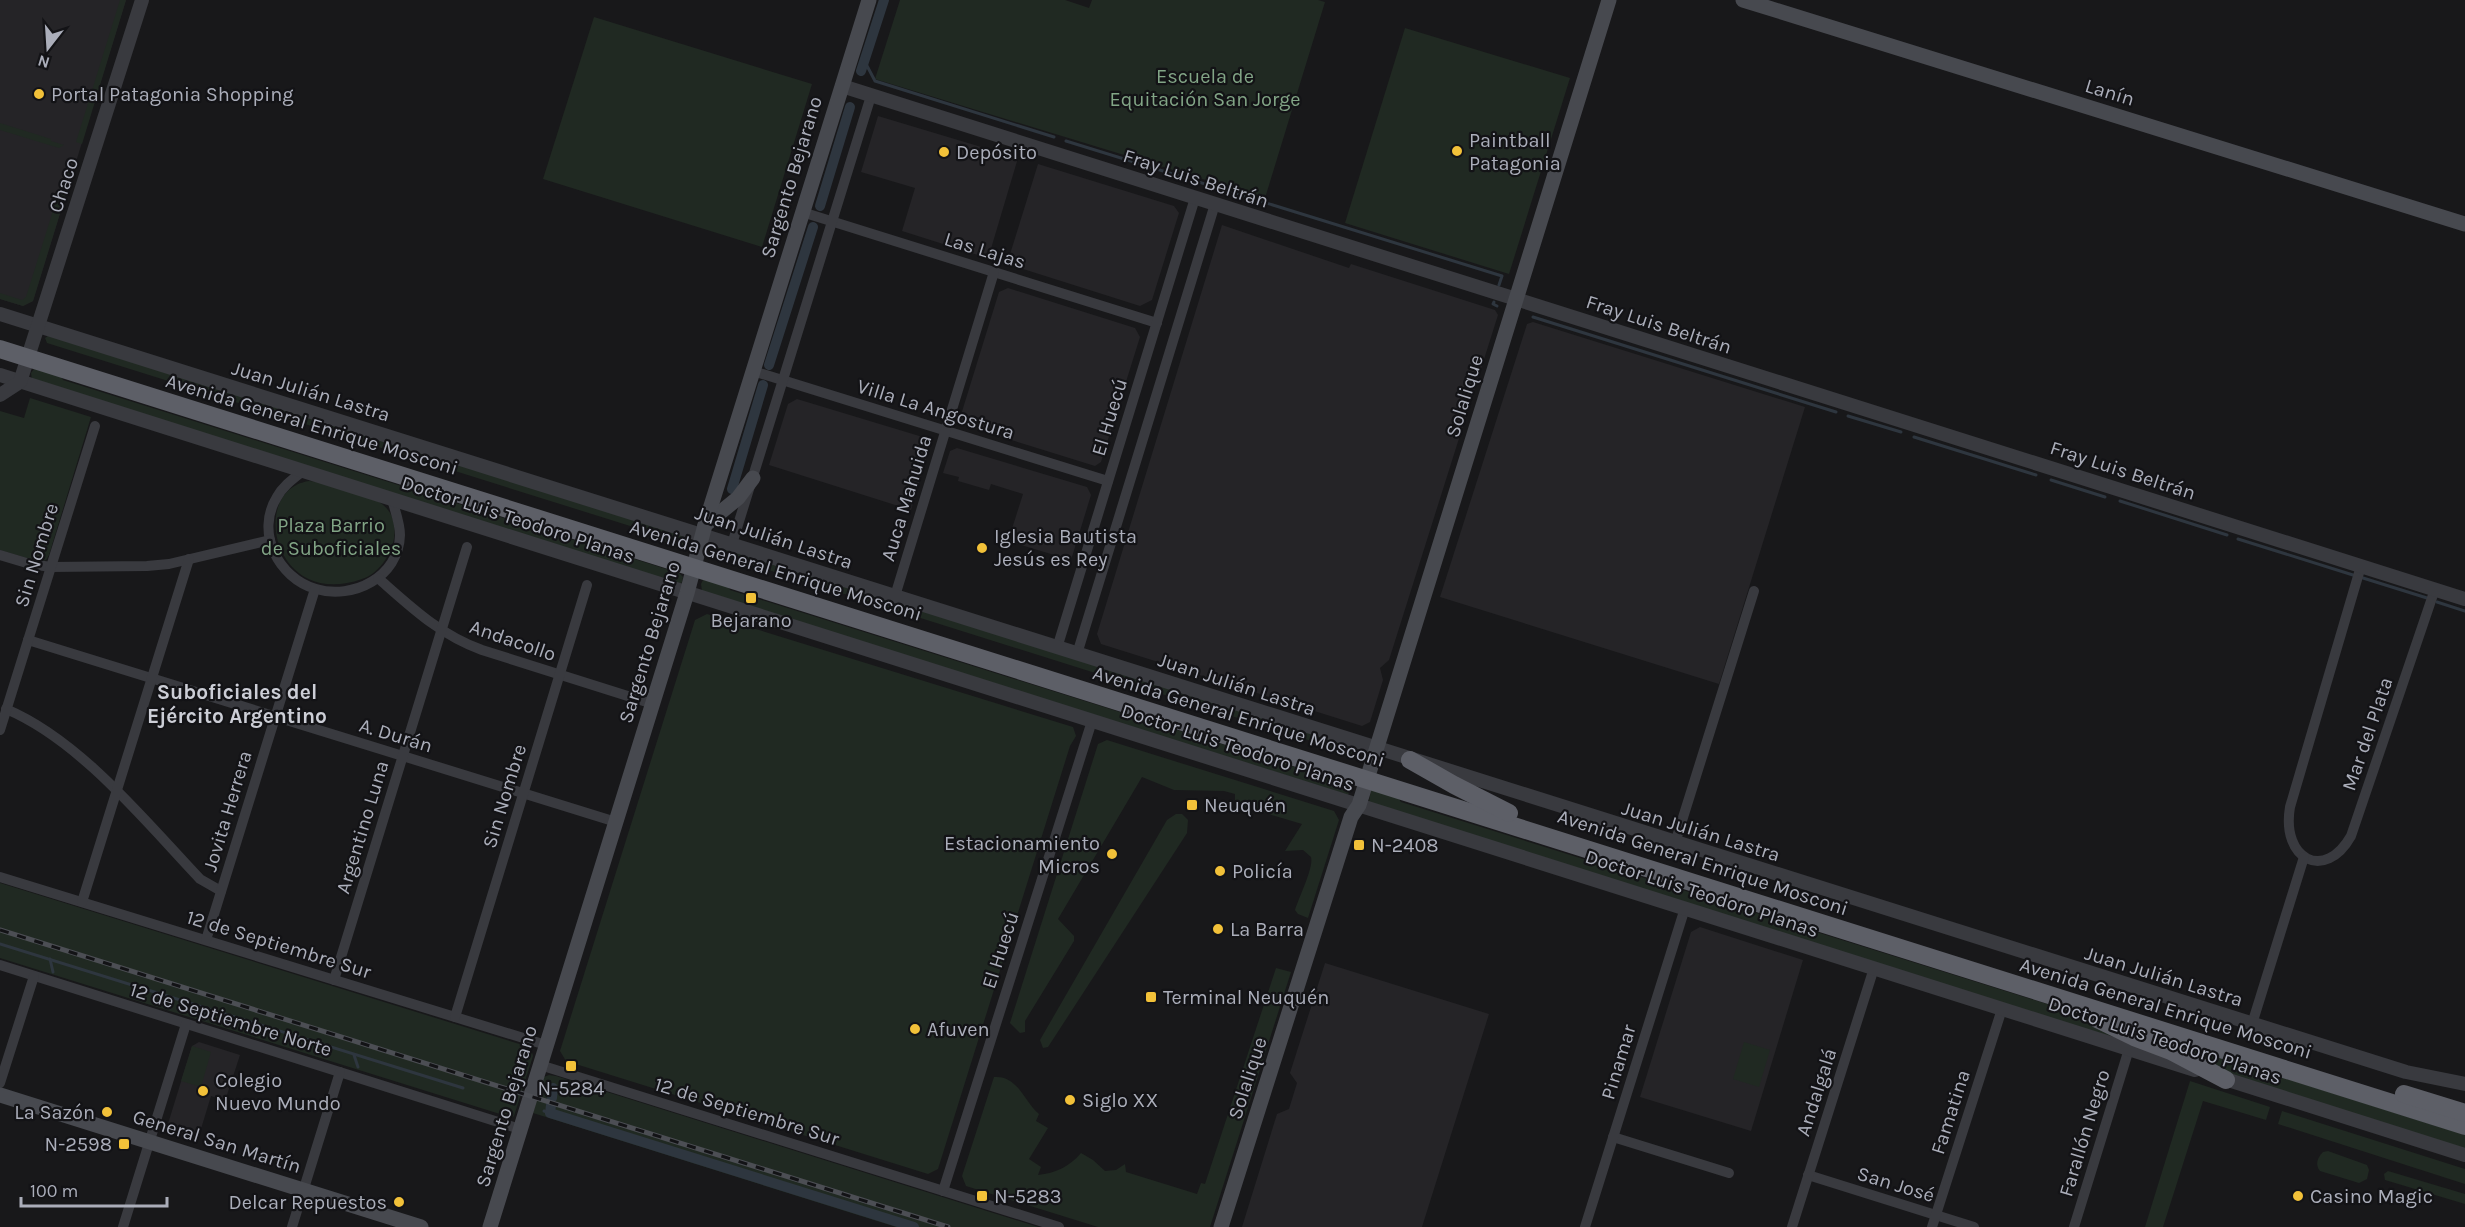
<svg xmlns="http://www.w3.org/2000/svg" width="2465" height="1227" viewBox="0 0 2465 1227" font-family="Karla,sans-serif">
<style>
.built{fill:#252427}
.green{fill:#202922}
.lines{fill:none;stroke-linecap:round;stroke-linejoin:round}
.stream{stroke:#2e363f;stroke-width:3}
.canal{stroke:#2e363f;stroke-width:10}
.minor{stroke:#393a3f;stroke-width:10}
.tertiary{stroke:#393a3f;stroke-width:14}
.secondary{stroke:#47494f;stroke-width:15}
.trunk{stroke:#5d5f67;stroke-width:18}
.rail-casing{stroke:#4c4e54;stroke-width:5}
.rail{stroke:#131316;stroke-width:3;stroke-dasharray:9;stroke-linecap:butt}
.poi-dot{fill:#f2c139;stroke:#131316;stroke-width:2}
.labels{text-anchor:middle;stroke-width:4.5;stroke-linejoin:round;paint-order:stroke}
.park-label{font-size:20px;fill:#82a586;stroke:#131316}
.street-label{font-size:20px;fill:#abaeba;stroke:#131316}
.poi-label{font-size:20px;fill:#abaeba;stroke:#131316;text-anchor:start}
.neighbourhood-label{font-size:21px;font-weight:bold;fill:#ccced6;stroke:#131316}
</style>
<rect width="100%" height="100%" fill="#18181a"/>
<!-- built -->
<g class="built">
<polygon points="0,0 126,0 33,301 23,306 0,299"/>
<polygon points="878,116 1018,158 990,252 981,256 902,231 915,188 861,172"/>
<polygon points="1038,164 1174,206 1179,213 1152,300 1140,306 1007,264"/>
<polygon points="1222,225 1349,268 1351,264 1495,310 1498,315 1389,660 1380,668 1383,680 1370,722 1362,726 1101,644 1097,634"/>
<polygon points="1008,288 1135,328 1140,337 1101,462 1095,466 963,425 960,418 999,292"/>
<polygon points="1533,322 1805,407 1719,684 1440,597 1527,324"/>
<polygon points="797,399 926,438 930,446 911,510 769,465 788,404"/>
<polygon points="957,448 1087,487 1091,495 1071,560 1008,541 1023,494 991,484 989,490 958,481 959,477 943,473 950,451"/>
<polygon points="1700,927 1803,960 1751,1131 1640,1097 1691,932"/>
<polygon points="1325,963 1489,1014 1422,1227 1242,1227 1277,1114 1289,1109 1297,1083 1290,1073"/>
<polygon points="199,1042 240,1055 225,1101 211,1096 197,1142 170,1134 167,1127 192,1046"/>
</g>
<!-- green -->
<g class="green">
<polygon points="120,0 126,0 82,144 76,142"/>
<polygon points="900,0 1065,0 1089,8 1092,0 1318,0 1325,2 1265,198 875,79"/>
<polygon points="594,17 812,84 762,247 543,179"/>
<polygon points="1405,28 1570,78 1509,274 1345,223"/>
<polygon points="0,123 51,139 51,141 64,145 59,148 0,130"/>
<polygon points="67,166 74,168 33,301 23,306 0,299 0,293 22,300 26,297"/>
<polygon points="49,335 686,535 688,543 681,546 665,542 662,536 47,343 45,338"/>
<polygon points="34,369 59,374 63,380 679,573 683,577 682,582 680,584 32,380 31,373"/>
<polygon points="30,398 91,417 49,555 46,560 40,562 0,550 0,411 24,418"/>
<path d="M309 481 318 482C337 488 362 492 379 502 410 521 390 570 362 579 273 611 248 490 309 481Z"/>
<polygon points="715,546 1357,747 1359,755 1351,758 1331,752 1327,746 714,553 712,549"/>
<polygon points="703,580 727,584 730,590 1346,783 1351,787 1348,795 702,591 701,584"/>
<polygon points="707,614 1073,727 1076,736 1070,746 938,1169 928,1174 566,1061 560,1051 695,620"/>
<path d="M1107 740 1334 811 1339 820 1308 918 1298 914 1295 910C1299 897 1314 867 1311 857L1303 850 1285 851 1302 824 1235 804V794L1224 791 1174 790 1142 777 1058 919 1074 936V941L1025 1021V1032L1020 1033 1010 1023 1098 744Z"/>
<polygon points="1371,790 1396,795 1401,802 2063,1009 2174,1057 1369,802"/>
<polygon points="1176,814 1182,814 1188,820 1187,833 1048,1047 1043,1048 1040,1040 1167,820"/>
<polygon points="0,883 526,1046 531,1049 533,1056 514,1116 508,1121 502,1120 500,1114 0,958"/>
<path d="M1276 968 1291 972 1210 1227H1098L966 1186 962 1176 994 1077C1018 1075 1024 1102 1039 1114L1036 1121 1048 1128 1029 1159 1041 1167 1038 1175C1056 1173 1069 1167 1081 1153L1093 1160 1105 1171 1116 1170 1125 1164 1126 1172 1197 1194 1201 1183 1205 1184Z"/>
<polygon points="2123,1027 2465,1135 2465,1150 2221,1072"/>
<polygon points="1744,1042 1770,1050 1759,1087 1733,1079"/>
<polygon points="192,1046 211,1052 201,1087 181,1081"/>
<polygon points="549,1075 556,1076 1038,1227 896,1227 533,1113 544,1077"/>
<polygon points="2190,1081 2270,1107 2266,1120 2203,1101 2163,1227 2145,1227"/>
<polygon points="2282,1111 2465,1169 2465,1184 2278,1124"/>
<path d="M2328 1151 2367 1165 2369 1170 2367 1179 2359 1183 2320 1171C2315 1165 2317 1158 2323 1152Z"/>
<polygon points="2388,1171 2465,1194 2465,1204 2385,1180 2384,1174"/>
</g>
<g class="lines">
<!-- stream -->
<g class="stream">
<polyline points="865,62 875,81 1054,137"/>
<polyline points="1066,141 1502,276 1499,285"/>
<polyline points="1494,302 1493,304 1497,306"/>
<polyline points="1533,317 1836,412"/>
<polyline points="1848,416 1901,432"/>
<polyline points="1914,437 2036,475"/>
<polyline points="2051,480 2105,497"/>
<polyline points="2120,501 2227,535"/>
<polyline points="2238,539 2353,575"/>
<polyline points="2363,578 2427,598"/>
<polyline points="2437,602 2465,611"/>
<polyline points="0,944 463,1088"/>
<polyline points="50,959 53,972"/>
<polyline points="167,996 170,1008"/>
<polyline points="202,1007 206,1019"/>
<polyline points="354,1055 358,1067"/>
<polyline points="544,1111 550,1113"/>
</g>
<!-- canal -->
<g class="canal">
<polyline points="861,71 884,0"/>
<polyline points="820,206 850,107"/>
<polyline points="769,365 813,227"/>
<polyline points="732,489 763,385"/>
<polyline points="552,1098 553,1088"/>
<polyline points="551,1105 550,1113 914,1227"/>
</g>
<!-- minor -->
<g class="minor">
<polyline points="802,212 1157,323"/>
<polyline points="753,371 1108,481"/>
<path d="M303 471C293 479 283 486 277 497 255 532 278 578 316 589 353 600 399 577 400 535 400 523 395 511 392 499"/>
<polyline points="732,544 871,96"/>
<polyline points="0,555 30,564 51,567 147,566 169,564 270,540"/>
<path d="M2361 566 2290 807C2281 860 2325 882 2351 836L2435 589"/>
<path d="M378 578C411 607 440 635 482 650L653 704"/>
<polyline points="895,596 994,272"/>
<polyline points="28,640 616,822"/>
<polyline points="1057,648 1195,198"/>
<polyline points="1077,654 1215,204"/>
<path d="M6 709C80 740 145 821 200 879L221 891"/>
<polyline points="0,730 95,426"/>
<polyline points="1675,843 1754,591"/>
<polyline points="0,877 546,1045"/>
<polyline points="82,902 189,559"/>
<polyline points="206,940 315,589"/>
<polyline points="0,965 520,1129"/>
<polyline points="334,980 467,547"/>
<polyline points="455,1017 587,585"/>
<polyline points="2252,1024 2304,857"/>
<polyline points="540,1065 1059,1227"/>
<polyline points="0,1083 34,976"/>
<polyline points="1613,1137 1729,1173"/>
<polyline points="1808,1175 1974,1227"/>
<polyline points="943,1191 1092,721"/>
<polyline points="123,1227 186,1024"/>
<polyline points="292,1227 340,1072"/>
<polyline points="1585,1227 1685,908"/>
<polyline points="1792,1227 1874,968"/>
<polyline points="1932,1227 2002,1009"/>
<polyline points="2074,1227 2129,1049"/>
</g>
<!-- tertiary -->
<g class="tertiary">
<polyline points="842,86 2465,599"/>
<polyline points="0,314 2406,1072 2465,1084"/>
<polyline points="0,375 2195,1070"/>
<polyline points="0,395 20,382 142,0"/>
<polyline points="2219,1077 2465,1155"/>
</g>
<!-- secondary -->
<g class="secondary">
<polyline points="1743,0 2465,224"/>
<polyline points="705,525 738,498 753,478"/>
<polyline points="0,1095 421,1227"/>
<polyline points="490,1227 687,593 705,525 869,0"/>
<polyline points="1221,1227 1351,817 1359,805 1609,0"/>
</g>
<!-- trunk -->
<g class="trunk">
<polyline points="0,349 2465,1126"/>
<polyline points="1410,760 1454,785 1509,813"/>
<polyline points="2097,1019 2134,1037 2171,1051 2226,1080"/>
<polyline points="2404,1094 2465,1113"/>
</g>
<!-- rail casing -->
<g class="rail-casing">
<polyline id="rail" points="0,930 948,1227"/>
</g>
<!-- rail -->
<use href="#rail" class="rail"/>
</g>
<!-- markers -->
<g class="poi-dot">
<circle cx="39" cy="94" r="6"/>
<circle cx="1457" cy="151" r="6"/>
<circle cx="944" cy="152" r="6"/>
<circle cx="982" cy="548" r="6"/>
<rect x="745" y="592" width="12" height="12" rx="3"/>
<rect x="1186" y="799" width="12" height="12" rx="3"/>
<rect x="1353" y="839" width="12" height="12" rx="3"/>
<circle cx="1112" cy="854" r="6"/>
<circle cx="1220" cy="871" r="6"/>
<circle cx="1218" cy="929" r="6"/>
<rect x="1145" y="991" width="12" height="12" rx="3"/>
<circle cx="915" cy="1029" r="6"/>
<rect x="565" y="1060" width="12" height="12" rx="3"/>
<circle cx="203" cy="1091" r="6"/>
<circle cx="1070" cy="1100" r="6"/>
<circle cx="107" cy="1112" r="6"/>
<rect x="118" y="1138" width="12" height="12" rx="3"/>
<rect x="976" y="1190" width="12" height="12" rx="3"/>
<circle cx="2298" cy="1196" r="6"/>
<circle cx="399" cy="1202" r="6"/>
</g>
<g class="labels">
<!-- park labels -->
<g class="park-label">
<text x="1205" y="83">Escuela de<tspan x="1205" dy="23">Equitación San Jorge</tspan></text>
<text x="331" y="532">Plaza Barrio<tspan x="331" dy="23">de Suboficiales</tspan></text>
</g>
<!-- street labels -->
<g class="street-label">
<text transform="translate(2110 92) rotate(17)" y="7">Lanín</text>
<text transform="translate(791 177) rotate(-73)" y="7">Sargento Bejarano</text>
<text transform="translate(1196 178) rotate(18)" y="7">Fray Luis Beltrán</text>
<text transform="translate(63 185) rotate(-72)" y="7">Chaco</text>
<text transform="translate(985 250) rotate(17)" y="7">Las Lajas</text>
<text transform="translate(1659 324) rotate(18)" y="7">Fray Luis Beltrán</text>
<text transform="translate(311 391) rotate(17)" y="7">Juan Julián Lastra</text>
<text transform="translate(1464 396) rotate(-73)" y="7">Solalique</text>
<text transform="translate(936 409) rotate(17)" y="7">Villa La Angostura</text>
<text transform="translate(1109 417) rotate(-73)" y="7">El Huecú</text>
<text transform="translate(312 424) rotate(17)" y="7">Avenida General Enrique Mosconi</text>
<text transform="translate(2123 470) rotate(18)" y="7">Fray Luis Beltrán</text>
<text transform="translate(906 498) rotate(-73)" y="7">Auca Mahuida</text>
<text transform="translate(518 519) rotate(18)" y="7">Doctor Luis Teodoro Planas</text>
<text transform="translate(774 537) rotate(18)" y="7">Juan Julián Lastra</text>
<text transform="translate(36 555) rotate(-73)" y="7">Sin Nombre</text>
<text transform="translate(776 570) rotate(17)" y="7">Avenida General Enrique Mosconi</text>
<text transform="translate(513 640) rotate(19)" y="7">Andacollo</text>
<text transform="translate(649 642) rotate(-73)" y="7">Sargento Bejarano</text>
<text transform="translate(1237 684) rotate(18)" y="7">Juan Julián Lastra</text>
<text transform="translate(1239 716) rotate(17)" y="7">Avenida General Enrique Mosconi</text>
<text transform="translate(2367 734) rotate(-71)" y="7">Mar del Plata</text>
<text transform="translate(396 735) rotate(17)" y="7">A. Durán</text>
<text transform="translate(1238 747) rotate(18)" y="7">Doctor Luis Teodoro Planas</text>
<text transform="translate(504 796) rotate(-73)" y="7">Sin Nombre</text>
<text transform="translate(227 811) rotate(-73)" y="7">Jovita Herrera</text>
<text transform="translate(362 827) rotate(-73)" y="7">Argentino Luna</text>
<text transform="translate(1701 831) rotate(17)" y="7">Juan Julián Lastra</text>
<text transform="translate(1703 862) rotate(18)" y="7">Avenida General Enrique Mosconi</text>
<text transform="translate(1702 893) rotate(18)" y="7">Doctor Luis Teodoro Planas</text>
<text transform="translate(279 944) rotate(17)" y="7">12 de Septiembre Sur</text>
<text transform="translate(1000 950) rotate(-72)" y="7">El Huecú</text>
<text transform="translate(2164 976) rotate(17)" y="7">Juan Julián Lastra</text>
<text transform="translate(2166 1008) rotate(17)" y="7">Avenida General Enrique Mosconi</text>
<text transform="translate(231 1019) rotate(17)" y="7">12 de Septiembre Norte</text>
<text transform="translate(2165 1040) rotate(18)" y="7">Doctor Luis Teodoro Planas</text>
<text transform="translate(1618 1062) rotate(-73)" y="7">Pinamar</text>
<text transform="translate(1247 1078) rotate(-72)" y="7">Solalique</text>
<text transform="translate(1816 1092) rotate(-72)" y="7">Andalgalá</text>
<text transform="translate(506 1106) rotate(-73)" y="7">Sargento Bejarano</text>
<text transform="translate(747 1111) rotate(17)" y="7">12 de Septiembre Sur</text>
<text transform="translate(1950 1112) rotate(-72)" y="7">Famatina</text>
<text transform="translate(2084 1133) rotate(-73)" y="7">Farallón Negro</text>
<text transform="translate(217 1141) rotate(17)" y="7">General San Martín</text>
<text transform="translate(1896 1184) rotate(17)" y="7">San José</text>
</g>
<!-- poi labels -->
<g class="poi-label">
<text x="51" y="101">Portal Patagonia Shopping</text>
<text x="1469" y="147">Paintball<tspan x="1469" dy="23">Patagonia</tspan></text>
<text x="956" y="159">Depósito</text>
<text x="994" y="543">Iglesia Bautista<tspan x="994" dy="23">Jesús es Rey</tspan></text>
<text x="751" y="627" text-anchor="middle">Bejarano</text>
<text x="1204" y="812">Neuquén</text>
<text x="1100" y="850" text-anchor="end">Estacionamiento<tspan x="1100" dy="23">Micros</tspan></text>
<text x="1371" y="852">N-2408</text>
<text x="1232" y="878">Policía</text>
<text x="1230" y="936">La Barra</text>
<text x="1163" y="1004">Terminal Neuquén</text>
<text x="927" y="1036">Afuven</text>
<text x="215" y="1087">Colegio<tspan x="215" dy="23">Nuevo Mundo</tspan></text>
<text x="571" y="1095" text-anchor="middle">N-5284</text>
<text x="1082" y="1107">Siglo XX</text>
<text x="95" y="1119" text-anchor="end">La Sazón</text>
<text x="112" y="1151" text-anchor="end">N-2598</text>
<text x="994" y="1203">N-5283</text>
<text x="2310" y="1203">Casino Magic</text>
<text x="387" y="1209" text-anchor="end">Delcar Repuestos</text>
</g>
<!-- neighbourhood labels -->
<g class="neighbourhood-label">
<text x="237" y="699">Suboficiales del<tspan x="237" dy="24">Ejército Argentino</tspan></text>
</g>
</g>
<!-- north arrow -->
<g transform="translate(48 48) rotate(197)" stroke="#131316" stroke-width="4.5" paint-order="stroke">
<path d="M0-4.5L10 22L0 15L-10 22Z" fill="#abaeba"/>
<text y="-9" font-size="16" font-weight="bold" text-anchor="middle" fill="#abaeba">N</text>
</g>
<!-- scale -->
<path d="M21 1197v9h146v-9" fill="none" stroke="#abaeba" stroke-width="3"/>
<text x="30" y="1197" font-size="18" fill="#abaeba" stroke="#131316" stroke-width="4.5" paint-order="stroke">100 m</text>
</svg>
